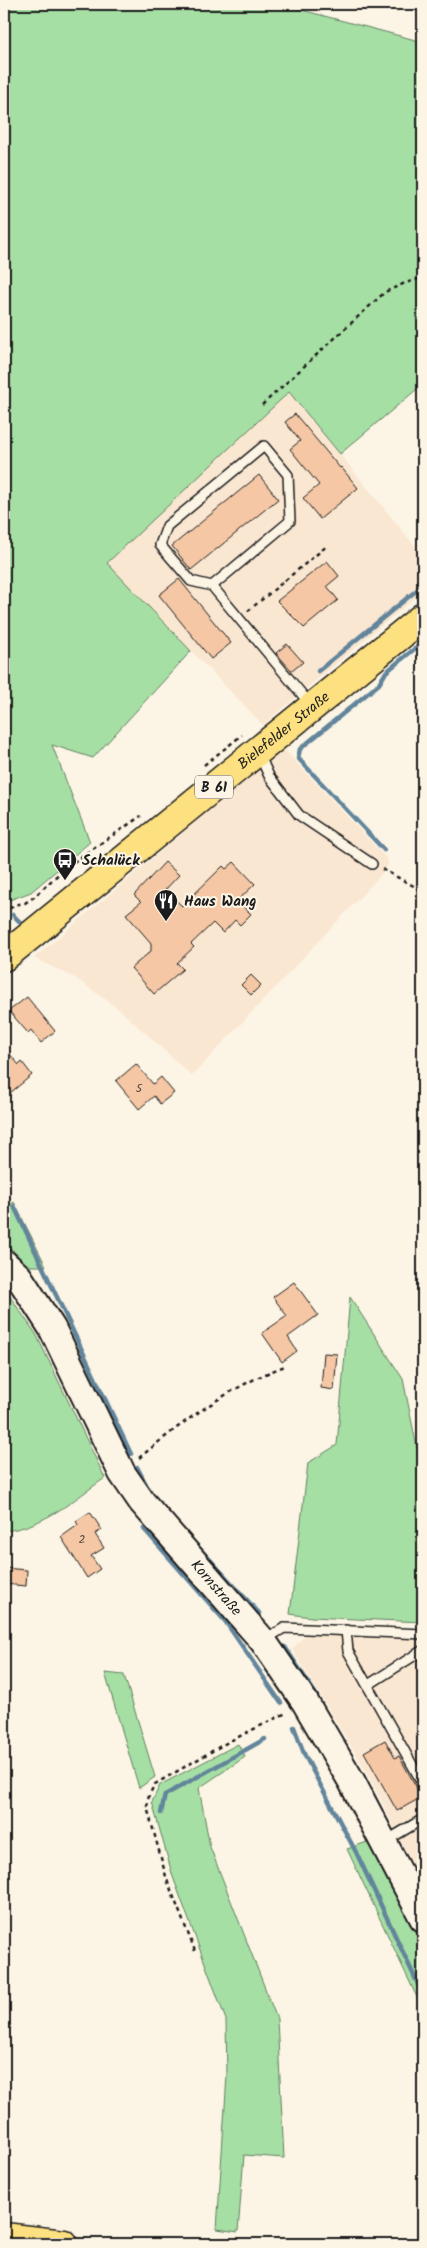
<svg xmlns="http://www.w3.org/2000/svg" width="427" height="2248" viewBox="0 0 427 2248" font-family="Kalam,sans-serif">
<style>
.built{fill:#fae7d2}
.green{fill:#a6dfa4;stroke:#617e60}
.lines{fill:none;stroke-linecap:round;stroke-linejoin:round}
.stream{stroke:#62859c;stroke-width:4.5}
.building{fill:#f5c7a4;stroke:#1c1c1c}
.lane-casing{stroke:#1c1c1c;stroke-width:12}
.secondary-casing{stroke:#1c1c1c;stroke-width:30}
.primary-casing{stroke:#1c1c1c;stroke-width:31}
.highway-casing{stroke:#1c1c1c;stroke-width:31}
.path{stroke:#1c1c1c;stroke-width:2.5;stroke-dasharray:4 4;stroke-linecap:butt}
.lane{stroke:#fcf5e5;stroke-width:9}
.secondary{stroke:#fcf5e5;stroke-width:26}
.primary{stroke:#fde080;stroke-width:28}
.highway{stroke:#fde080;stroke-width:28}
.labels{text-anchor:middle;stroke-width:4;stroke-linejoin:round;paint-order:stroke}
.number-label{font-size:12px;fill:#52473e}
.shield{fill:#fcf5e5;stroke:#5f5d58;stroke-width:1}
.shield-label{font-size:14px;font-weight:bold;fill:#1c1c1c}
.street-label{font-size:15px;fill:#1c1c1c;stroke:#fcf5e5}
.poi-label{font-size:15px;font-weight:bold;fill:#1c1c1c;stroke:#fcf5e5;text-anchor:start}
</style>
<rect width="100%" height="100%" fill="#fcf5e5"/>
<filter id="ink" filterUnits="userSpaceOnUse"><feTurbulence type="fractalNoise" baseFrequency=".02" numOctaves="2"/><feDisplacementMap in="SourceGraphic" scale="10" xChannelSelector="R" yChannelSelector="G"/><feConvolveMatrix kernelMatrix="1 2 1 2 8 2 1 2 1" color-interpolation-filters="sRGB"/></filter>
<g filter="url(#ink)">
<!-- built -->
<g class="built">
<polygon points="289,391 423,556 423,591 263,725 106,563"/>
<polygon points="283,748 388,860 388,865 380,876 192,1076 119,1009 75,978 34,958"/>
<polygon points="306,1635 423,1640 423,1886 366,1771 292,1649"/>
</g>
<!-- green -->
<g class="green">
<polygon points="4,4 279,4 423,42 423,384 340,454 289,392 107,563 191,651 93,758 52,745 90,842 31,892 7,901 4,896"/>
<polygon points="14,1202 46,1266 28,1266 4,1241 4,1209"/>
<path d="M4 1288 36 1334 105 1478C73 1500 44 1527 4 1531Z"/>
<polygon points="350,1297 403,1379 423,1477 423,1622 311,1617 290,1614 308,1463 337,1445"/>
<polygon points="105,1673 124,1675 155,1777 139,1788"/>
<polygon points="238,1744 245,1757 199,1788 210,1847 277,2019 284,2158 244,2155 238,2232 217,2229 227,2075 226,2020 173,1877 152,1802 160,1785"/>
<polygon points="370,1841 423,1946 423,2010 347,1849"/>
</g>
<g class="lines">
<!-- stream -->
<g class="stream">
<polyline points="318,671 423,585"/>
<polyline points="384,850 298,758 300,749 379,684 386,672 423,642"/>
<polyline points="4,903 5,904"/>
<polyline points="13,915 21,923"/>
<polyline points="14,1206 131,1454"/>
<polyline points="137,1467 149,1490"/>
<polyline points="144,1529 225,1621 281,1703"/>
<polyline points="190,1538 259,1613"/>
<polyline points="285,1647 317,1696"/>
<polyline points="294,1727 305,1756 357,1854 423,1995"/>
<polyline points="161,1813 165,1795 265,1739"/>
</g>
</g>
<!-- building -->
<g class="building">
<polygon points="295,414 340,468 341,467 358,488 320,519 303,498 319,485 290,449 300,441 285,422"/>
<polygon points="259,475 278,499 191,570 172,546"/>
<polygon points="327,561 339,576 327,586 338,600 304,628 277,601"/>
<polygon points="179,579 231,643 211,659 159,595"/>
<polygon points="287,644 303,662 292,671 276,653"/>
<polygon points="165,862 179,875 165,890 182,906 223,866 226,869 234,862 255,884 237,901 251,914 240,925 235,920 223,933 213,923 191,944 194,947 177,963 183,969 154,994 131,968 151,951 151,943 126,914 141,902 134,895"/>
<polygon points="251,975 261,985 251,995 241,985"/>
<polygon points="27,997 55,1031 41,1043 31,1030 28,1033 9,1011"/>
<polygon points="4,1047 19,1065 22,1062 32,1075 4,1098"/>
<polygon points="136,1064 153,1084 161,1077 174,1093 160,1104 154,1096 139,1109 116,1081"/>
<polygon points="294,1282 318,1315 288,1337 297,1351 282,1362 262,1333 287,1316 273,1297"/>
<polygon points="324,1353 337,1354 334,1390 321,1388"/>
<polygon points="90,1512 102,1530 95,1534 104,1548 91,1556 100,1569 87,1578 61,1537 78,1525 76,1521"/>
<polygon points="4,1568 27,1570 26,1586 4,1584"/>
<polygon points="385,1740 395,1758 399,1756 422,1797 397,1811 364,1752"/>
</g>
<g class="lines">
<!-- lane casing -->
<g class="lane-casing">
<g id="lane">
<polyline points="212,586 191,581 160,545 167,526 264,446 288,475 290,521 212,586 310,704"/>
<polyline points="259,754 269,776 299,815 372,864"/>
<polyline points="346,1630 348,1651 423,1784"/>
<polyline points="266,1639 284,1628 423,1634"/>
<polyline points="368,1685 423,1650"/>
<polyline points="386,1841 423,1819"/>
</g>
</g>
<!-- secondary casing -->
<g class="secondary-casing">
<g id="secondary">
<path id="s1" d="M4 1263 19 1277 52 1328 122 1473 142 1502 263 1641 305 1702 352 1782 423 1918"/>
</g>
</g>
<!-- primary casing -->
<g class="primary-casing">
<g id="primary">
<path id="s2" d="M4 957 423 617"/>
</g>
</g>
<!-- highway casing -->
<g class="highway-casing">
<polyline id="highway" points="4,2237 64,2244"/>
</g>
<!-- path -->
<g class="path">
<polyline points="262,405 385,292 405,283 423,278"/>
<polyline points="248,611 328,545"/>
<polyline points="204,765 242,735"/>
<polyline points="382,869 423,891"/>
<polyline points="4,914 14,905 25,903 34,897 66,867 141,816"/>
<path d="M139 1458C182 1422 231 1386 285 1366"/>
<polyline points="195,1951 167,1880 147,1807 149,1795 155,1784 228,1742 288,1712"/>
</g>
<!-- lane -->
<use href="#lane" class="lane"/>
<!-- secondary -->
<use href="#secondary" class="secondary"/>
<!-- primary -->
<use href="#primary" class="primary"/>
<!-- highway -->
<use href="#highway" class="highway"/>
</g>
</g>
<!-- icons -->
<defs>
<g id="bus-pin" transform="scale(1.25)"><path d="M0 17L-7.5 6A9.5 9.5 0 1 1 7.5 6Z" fill="#1c1c1c" stroke="#fcf5e5"/><path d="M-5-6H5V4H4V6H2V4H-2V6H-4V4H-5ZM-3.5-4V0h7V-4ZM-3.5 1.2v1.5H-2V1.2ZM2 1.2v1.5H3.5V1.2Z" fill="#fff"/></g>
<g id="restaurant-pin" transform="scale(1.25)"><path d="M0 17L-7.5 6A9.5 9.5 0 1 1 7.5 6Z" fill="#1c1c1c" stroke="#fcf5e5"/><path d="M-5-6h1v4h1v-4h1v4h1v-4h1v5L-1.5 .5V6h-2V.5L-5-1ZM5-6V6H3V1.5H1.5Q1.5-4 5-6Z" fill="#fff"/></g>
</defs>
<g fill-rule="evenodd">
<use href="#bus-pin" x="65" y="860"/>
<use href="#restaurant-pin" x="166" y="901"/>
</g>
<g class="labels">
<!-- number labels -->
<g class="number-label">
<text x="139" y="1092">5</text>
<text x="82" y="1543">2</text>
</g>
<!-- shield labels -->
<rect class="shield" x="195" y="775.5" width="38" height="23" rx="4"/>
<g class="shield-label">
<text x="214" y="792">B 61</text>
</g>
<!-- street labels -->
<g class="street-label">
<text dy="5" stroke="none"><textPath href="#s2" startOffset="360">Bielefelder Straße</textPath></text>
<text dy="5" stroke="none"><textPath href="#s1" startOffset="391">Kornstraße</textPath></text>
</g>
<!-- poi labels -->
<g class="poi-label">
<text x="82" y="865">Schalück</text>
<text x="184" y="906">Haus Wang</text>
</g>
</g>
<!-- margin -->
<rect width="427" height="2248" fill="none" stroke="#fcf5e5" stroke-width="20"/>
<rect x="10" y="10" width="407" height="2228" fill="none" stroke="#1c1c1c" stroke-width="2" filter="url(#ink)"/>
</svg>
